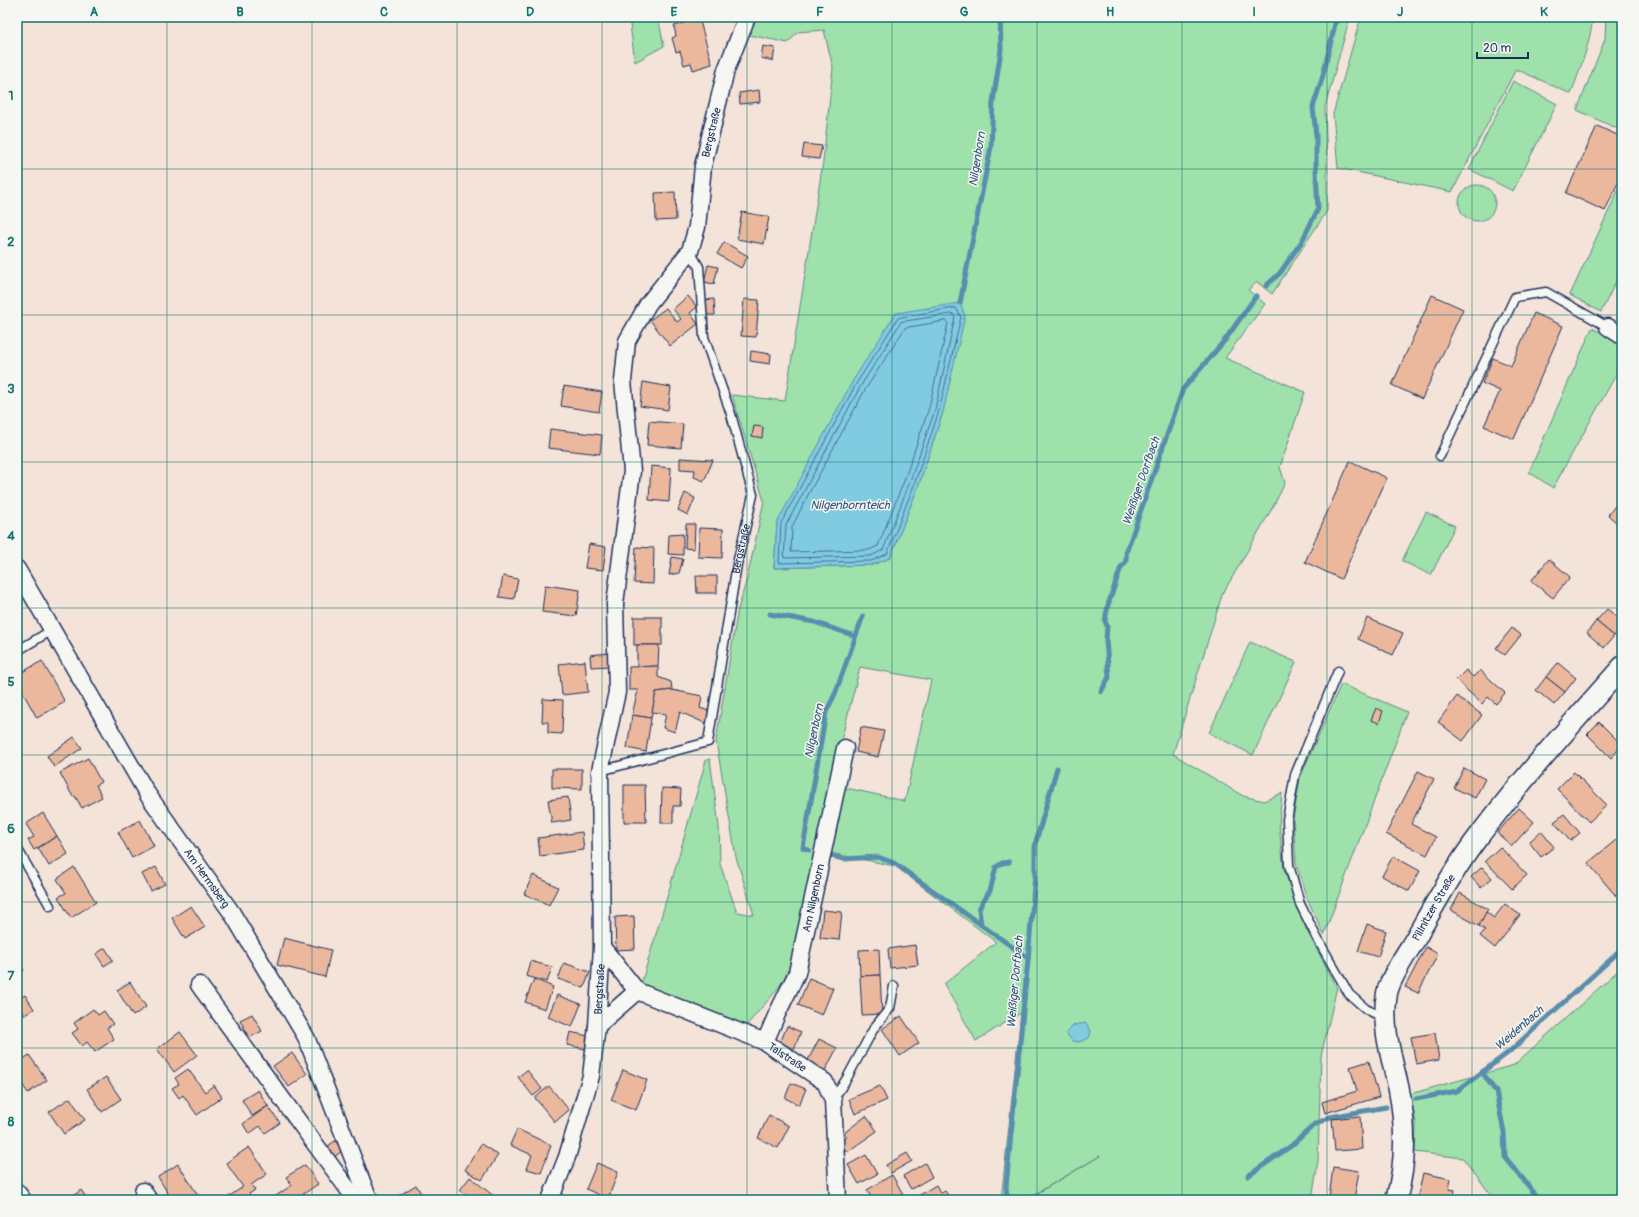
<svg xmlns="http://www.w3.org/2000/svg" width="1639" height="1217" viewBox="0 0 1639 1217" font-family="Pangolin,sans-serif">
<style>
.green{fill:#9ee1ab;stroke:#5c8884;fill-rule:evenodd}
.water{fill:#81cbe1;stroke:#588dad}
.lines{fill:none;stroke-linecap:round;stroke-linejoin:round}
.shore{stroke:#446d92;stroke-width:1}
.stream{stroke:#588dad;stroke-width:5}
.building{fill:#ebb89d;stroke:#1b2f5e}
.service-casing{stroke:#1b2f5e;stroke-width:11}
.minor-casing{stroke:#1b2f5e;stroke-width:19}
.tertiary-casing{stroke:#1b2f5e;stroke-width:23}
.service{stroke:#f6f6f2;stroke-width:8}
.minor{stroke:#f6f6f2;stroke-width:16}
.tertiary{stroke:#f6f6f2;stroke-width:20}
.grid{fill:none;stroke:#0f766e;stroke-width:1;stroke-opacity:0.55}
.labels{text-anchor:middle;stroke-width:3;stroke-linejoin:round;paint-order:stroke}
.street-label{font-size:11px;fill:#1b2f5e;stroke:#f6f6f2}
.water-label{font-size:12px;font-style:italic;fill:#34567f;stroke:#f6f6f2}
.neatline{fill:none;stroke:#0f766e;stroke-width:1.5}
.grid-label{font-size:13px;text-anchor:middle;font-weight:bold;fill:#0f766e}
</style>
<rect width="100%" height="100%" fill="#f3e3d8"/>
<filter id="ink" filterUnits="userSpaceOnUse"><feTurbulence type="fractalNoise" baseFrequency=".025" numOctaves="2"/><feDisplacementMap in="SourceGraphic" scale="8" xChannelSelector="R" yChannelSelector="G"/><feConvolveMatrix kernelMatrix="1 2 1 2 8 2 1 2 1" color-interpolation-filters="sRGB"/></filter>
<g filter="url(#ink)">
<!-- green -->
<g class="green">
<polygon points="629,17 658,17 664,46 635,62"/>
<path d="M753 17H1350L1325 107 1327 166V211L1272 294 1257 282 1248 290 1265 304 1225 358 1305 392 1280 467 1285 483 1274 505 1222 595 1173 754 1243 796 1264 801 1282 793 1279 824 1284 870 1307 931 1337 987 1321 1056 1318 1161 1312 1200H1026L1100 1156 1025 1200H1001L1021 1013 976 1041 944 984 996 942 895 866 830 853 842 787 905 801 931 680 860 667 839 749 793 965 776 991 746 1026 641 984 668 894 706 760 710 759 719 826 720 864 737 912 754 915 736 857 716 741 738 609 747 579 764 501 732 395 785 401 823 162 833 68 824 30 798 32 788 43 745 34ZM943 412 918 487 890 558 872 565 774 568 777 523Z"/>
<path d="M1361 17H1593C1590 44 1580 69 1571 94L1516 69 1452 192 1338 168 1333 114Z"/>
<polygon points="1606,17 1622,17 1622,131 1577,110 1605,39"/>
<polygon points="1513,81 1557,104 1513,191 1469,169"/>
<polygon points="1622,182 1622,269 1601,312 1570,295"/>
<circle cx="1477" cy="203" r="18"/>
<polygon points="1592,328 1622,344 1622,364 1553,488 1529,472"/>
<polygon points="1426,512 1455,526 1431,575 1402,561"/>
<polygon points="1250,642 1296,662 1253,755 1209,733"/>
<polygon points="1341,684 1407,712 1324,935 1306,896 1296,863 1293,820 1300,778"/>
<polygon points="1622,967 1622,1184 1611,1200 1495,1200 1463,1158 1415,1152 1416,1123 1410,1094 1514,1065"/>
</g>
<!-- water -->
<g class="water">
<polygon points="960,303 965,316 943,412 918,487 890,558 872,565 774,568 777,523 852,382 896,313"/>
<polygon points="1086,1023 1091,1031 1089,1038 1079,1042 1072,1041 1066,1033 1074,1025"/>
</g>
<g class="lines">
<!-- shore -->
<g class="shore">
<polygon points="956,308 961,317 939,411 914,485 887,554 871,561 779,563 781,523 856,384 898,318"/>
<polygon points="953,314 955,317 935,410 909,484 883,550 871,556 784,558 786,525 860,387 901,322"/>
<polygon points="947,321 948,323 929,408 904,481 878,546 869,550 791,552 792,527 808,495 865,390 905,328"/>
</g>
<!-- stream -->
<g class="stream">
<polyline points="1266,286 1280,273 1302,241 1318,209 1316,172 1316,136 1313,107 1322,79 1335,24 1338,17"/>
<polyline points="960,303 991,147 993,102 1001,50 1000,17"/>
<polyline points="770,614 814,622 855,636"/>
<path d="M1101 692 1109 677 1106 640 1107 626 1105 621 1108 605 1121 567C1126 564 1127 559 1126 553L1183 389 1225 340 1256 296"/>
<polyline points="809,850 803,848 826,712 835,694 863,616"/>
<polyline points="831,856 844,859 878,857 894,863 1028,958"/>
<polyline points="981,925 979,909 984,899 990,891 996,867 1002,863 1009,862"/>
<polyline points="1482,1072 1496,1092 1504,1132 1505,1157 1540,1200"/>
<polyline points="1416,1099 1457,1091 1509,1052 1622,949"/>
<polyline points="1248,1176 1291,1146 1314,1125 1330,1117 1386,1107"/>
<polyline points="1007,1200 1006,1186 1028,960 1035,874 1035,845 1057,768"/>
</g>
</g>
<!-- building -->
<g class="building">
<polygon points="699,18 712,64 693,70 691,63 684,65 680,51 676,52 672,38 676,36 674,26"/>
<polygon points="763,46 775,48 773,61 761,58"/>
<polygon points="759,90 760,102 740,104 739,93"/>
<polygon points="1597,126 1622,137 1622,174 1605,211 1566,193"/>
<polygon points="804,144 822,146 819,159 802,157"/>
<polygon points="675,192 676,220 656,221 655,193"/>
<polygon points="742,212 769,217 764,244 737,239"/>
<polygon points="724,242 748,256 741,268 717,254"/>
<polygon points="708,265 718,267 714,284 704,282"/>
<polygon points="1432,295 1463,309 1422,399 1392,385"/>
<polygon points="688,296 697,307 690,313 698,324 670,346 650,320 666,308 677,322 681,319 673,309"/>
<polygon points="714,299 715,315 705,315 704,300"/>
<polygon points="744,299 759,300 756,337 741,336"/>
<polygon points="1534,313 1563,326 1514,439 1484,426 1500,391 1482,383 1493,358 1511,366"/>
<polygon points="751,351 771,354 770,364 750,361"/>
<polygon points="643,382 671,387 668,410 640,406"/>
<polygon points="564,386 602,392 599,412 561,406"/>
<polygon points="649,421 683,424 681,448 647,445"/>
<polygon points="754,426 763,427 762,438 752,436"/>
<polygon points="550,429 602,435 600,454 548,448"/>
<polygon points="680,458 713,460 704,481 694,477 695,470 680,469"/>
<polygon points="1350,461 1387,478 1341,579 1305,562"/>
<polygon points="651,466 671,468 669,502 649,500"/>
<polygon points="685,493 695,498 688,515 678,510"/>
<polygon points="1622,497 1622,517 1617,523 1608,515"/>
<polygon points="686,524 695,524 694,549 685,548"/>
<polygon points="699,528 723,529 722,558 698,557"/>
<polygon points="683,534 683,555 668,554 669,535"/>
<polygon points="589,544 606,547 603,570 585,568"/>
<polygon points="636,547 654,548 653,584 634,583"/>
<polygon points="672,557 683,559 679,573 669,575"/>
<polygon points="1549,559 1570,577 1553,598 1531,581"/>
<polygon points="503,576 518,579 514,599 499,597"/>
<polygon points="696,576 717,576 717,593 697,593"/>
<polygon points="545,585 580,590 576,616 542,612"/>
<polygon points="1607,609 1622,621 1622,626 1614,636 1596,621"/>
<rect x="634" y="617" width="28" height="28"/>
<polygon points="1367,618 1403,633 1393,655 1358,639"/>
<polygon points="1596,621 1614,636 1604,648 1587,633"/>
<polygon points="1512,628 1521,635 1505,655 1496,648"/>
<polygon points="637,645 659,645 658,666 637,667"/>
<polygon points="609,653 609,666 591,667 590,655"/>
<polygon points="42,661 65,702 37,718 17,682 17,675"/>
<polygon points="585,661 588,692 562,695 559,664"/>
<polygon points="1558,663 1576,678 1565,692 1546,677"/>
<polygon points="658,666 658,677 671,682 672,690 656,692 651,718 632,715 638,690 629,690 629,667"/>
<polygon points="1466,670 1473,677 1480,670 1505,693 1496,704 1488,697 1482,704 1456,680"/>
<polygon points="1546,677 1565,692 1554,705 1536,690"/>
<polygon points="672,690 702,696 700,708 709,711 707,724 680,712 675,732 663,728 666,714 652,712 656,692"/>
<polygon points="1457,696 1482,715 1463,741 1438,722"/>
<polygon points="543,699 563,700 562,734 548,733 548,722 542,722"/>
<polygon points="1376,708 1383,711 1379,723 1371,720"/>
<polygon points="632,715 651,718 646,752 627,748"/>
<polygon points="1599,722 1622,745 1611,758 1587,734"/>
<polygon points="861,727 884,731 878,757 856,752"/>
<polygon points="74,737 82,748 54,767 47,756"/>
<polygon points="88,758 101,782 96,785 102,797 82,808 75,796 73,797 60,773"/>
<polygon points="1464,768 1485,779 1475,798 1454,788"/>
<polygon points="552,769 582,769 582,789 552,788"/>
<polygon points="1418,771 1434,779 1411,824 1436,837 1427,855 1386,834"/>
<polygon points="1574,772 1607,805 1589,822 1557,789"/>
<polygon points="624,785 645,785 646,822 624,822"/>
<polygon points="662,788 681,789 680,806 673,806 673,823 661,823"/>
<polygon points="568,797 571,820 552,823 548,800"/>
<polygon points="1519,808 1534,822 1512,846 1497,833"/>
<polygon points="43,813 57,836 34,850 28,840 34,837 26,824"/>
<polygon points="1564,814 1580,833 1570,841 1554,822"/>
<polygon points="140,820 154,846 132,858 118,832"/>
<polygon points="1541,831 1554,847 1541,857 1529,842"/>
<polygon points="582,832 584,850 540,856 538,838"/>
<polygon points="1622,835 1622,891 1616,896 1588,863"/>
<polygon points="57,836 68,854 49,866 38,848"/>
<polygon points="1500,847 1527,875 1512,889 1485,861"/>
<polygon points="1393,856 1420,871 1409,891 1382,876"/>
<polygon points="74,867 96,902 71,918 58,897 66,893 57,879"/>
<polygon points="156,867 165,884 151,891 142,874"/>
<polygon points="1482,867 1492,878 1481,888 1471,877"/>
<polygon points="533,875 558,887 549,905 524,894"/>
<polygon points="1460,893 1488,909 1479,926 1451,910"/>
<polygon points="1505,904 1520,915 1495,948 1480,936 1485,930 1479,926 1486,912 1494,918"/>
<polygon points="191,906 205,927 185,939 172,918"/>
<polygon points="823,910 842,912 839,940 820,938"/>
<polygon points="634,916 635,949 616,950 615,917"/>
<polygon points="1367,924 1386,931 1378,957 1358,951"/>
<polygon points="284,938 331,950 325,977 277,965"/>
<polygon points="915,945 918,965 890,968 888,949"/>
<polygon points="1426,947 1438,954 1418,993 1405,987"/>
<polygon points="105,948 113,960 104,966 96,954"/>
<polygon points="879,949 880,975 860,976 859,950"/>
<polygon points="530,961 552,967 547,982 526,976"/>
<polygon points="17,962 24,970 17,975"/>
<polygon points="564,963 590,972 584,988 558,979"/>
<polygon points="880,975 882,1014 862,1015 860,976"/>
<polygon points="809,978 833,988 822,1015 798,1005"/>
<polygon points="534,979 553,987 545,1009 525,1002"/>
<polygon points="130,982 146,1007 133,1016 117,990"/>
<polygon points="25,995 34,1009 25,1015 17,1005 17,1000"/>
<polygon points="557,995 581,1004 572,1027 548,1017"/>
<polygon points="93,1009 98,1015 104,1011 113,1024 107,1028 114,1039 95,1052 87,1042 82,1046 72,1033 78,1029 74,1023"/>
<polygon points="252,1014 262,1031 249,1038 240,1020"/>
<polygon points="901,1016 919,1043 900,1056 882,1029"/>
<polygon points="787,1026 801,1032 794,1049 780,1043"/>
<polygon points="180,1032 197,1055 174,1072 157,1049"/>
<polygon points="570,1032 588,1036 585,1049 567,1045"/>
<polygon points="1435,1033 1439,1060 1416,1064 1411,1037"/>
<polygon points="819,1039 837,1048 825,1071 807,1062"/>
<polygon points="292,1053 307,1074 289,1087 273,1066"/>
<polygon points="29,1055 47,1080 28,1093 17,1077 17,1064"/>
<polygon points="1369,1061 1379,1097 1325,1113 1322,1102 1357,1091 1350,1067"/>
<polygon points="188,1069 205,1092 214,1085 222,1097 197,1115 183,1095 179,1098 172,1088 179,1084 175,1078"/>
<polygon points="527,1070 542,1089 533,1096 518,1077"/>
<polygon points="623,1070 647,1080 636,1110 611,1100"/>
<polygon points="106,1077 121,1099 102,1112 87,1089"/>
<polygon points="791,1083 806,1089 799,1105 785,1098"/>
<polygon points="549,1086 569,1110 555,1122 535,1098"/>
<polygon points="880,1086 887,1100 855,1114 849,1099"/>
<polygon points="258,1090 268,1106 252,1116 242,1100"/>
<polygon points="70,1098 85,1120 64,1134 49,1112"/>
<polygon points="268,1106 280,1123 265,1133 260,1126 249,1134 243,1124"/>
<polygon points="769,1115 789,1126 778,1148 758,1138"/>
<polygon points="866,1116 877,1131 847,1152 840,1142 847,1137 844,1133"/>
<polygon points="1360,1116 1362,1149 1335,1151 1332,1119"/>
<polygon points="517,1129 551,1145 541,1173 527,1169 532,1155 510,1145"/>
<polygon points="335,1141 343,1150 332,1159 324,1149"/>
<polygon points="481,1144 498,1155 482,1180 465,1170"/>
<polygon points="249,1147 267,1174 251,1185 255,1190 249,1194 253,1200 230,1200 228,1197 243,1187 226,1163"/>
<polygon points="907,1153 912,1161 891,1173 886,1165"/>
<polygon points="866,1155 877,1174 859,1184 848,1165"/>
<polygon points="597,1163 618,1172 608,1199 586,1189"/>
<polygon points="925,1163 932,1177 911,1189 903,1176"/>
<polygon points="178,1164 201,1200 172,1200 158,1177"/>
<polygon points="305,1165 318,1184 299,1197 302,1200 270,1200 292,1185 286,1177"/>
<polygon points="1333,1167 1359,1171 1354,1200 1329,1199"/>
<polygon points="1423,1173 1451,1179 1449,1189 1455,1190 1453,1200 1417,1200"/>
<polygon points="892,1175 903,1194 893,1200 873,1200 867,1190"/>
<polygon points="470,1177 496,1198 495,1200 472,1200 460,1190"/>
<polygon points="416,1185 425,1200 396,1200 395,1198"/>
<polygon points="936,1185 941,1193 945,1191 951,1200 916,1200 915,1198"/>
<polygon points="81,1190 88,1200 68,1200"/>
</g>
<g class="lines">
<!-- service casing -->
<g class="service-casing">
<g id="service">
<polyline points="1440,456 1515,297 1546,292 1608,327"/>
<polyline points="17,651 52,630"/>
<polyline points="1338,671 1295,775 1287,820 1289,865 1300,904 1317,938 1349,994 1366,1009 1384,1018"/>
<path id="s1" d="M600 771 708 742 737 564 753 495 731 414 704 337 699 267 690 251"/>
<polyline points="17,848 50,906"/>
<polyline points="833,1100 847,1078 874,1028 890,1008 894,986"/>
</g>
</g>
<!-- minor casing -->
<g class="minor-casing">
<g id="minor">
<polyline points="1608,327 1622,336"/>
<path id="s2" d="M17 569 148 795 232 913 306 1037 364 1187 370 1200"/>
<path id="s3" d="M602 947 637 991 765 1042 825 1082 833 1100 838 1200"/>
<polyline points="199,985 356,1200"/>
<polyline points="597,1026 637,991"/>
<path id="s4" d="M765 1042 777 1014 797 973 845 748"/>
<polyline points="143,1191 149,1200"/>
<polyline points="17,1192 23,1200"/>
<path id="s5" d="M550 1200 567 1157 591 1076 597 1026 602 947 600 771 617 692 615 604 632 471 623 381 627 341 648 304 690 251 697 227 703 166 726 70 747 17"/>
</g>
</g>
<!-- tertiary casing -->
<g class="tertiary-casing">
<g id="tertiary">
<path id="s6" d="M1396 1200C1406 1165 1406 1126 1399 1090 1392 1058 1381 1027 1387 993 1391 975 1408 952 1417 936 1434 905 1452 873 1473 844 1519 782 1571 725 1622 667"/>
</g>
</g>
<!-- service -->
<use href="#service" class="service"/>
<!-- minor -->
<use href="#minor" class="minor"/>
<!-- tertiary -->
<use href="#tertiary" class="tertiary"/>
</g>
</g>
<!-- grid -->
<path class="grid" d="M167 17V1200M312 17V1200M457 17V1200M602 17V1200M747 17V1200M892 17V1200M1037 17V1200M1182 17V1200M1327 17V1200M1472 17V1200M17 169H1622M17 315H1622M17 462H1622M17 608H1622M17 755H1622M17 902H1622M17 1048H1622"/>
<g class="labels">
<!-- street labels -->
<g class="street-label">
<text dy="4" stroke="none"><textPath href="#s5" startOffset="1101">Bergstraße</textPath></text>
<text dy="4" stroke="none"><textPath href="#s1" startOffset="308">Bergstraße</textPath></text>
<text dy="4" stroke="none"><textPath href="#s2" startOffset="363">Am Hermsberg</textPath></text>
<text dy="4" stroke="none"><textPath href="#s4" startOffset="153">Am Nilgenborn</textPath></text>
<text dy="4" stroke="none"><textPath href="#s6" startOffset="307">Pillnitzer Straße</textPath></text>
<text dy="4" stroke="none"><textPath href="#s5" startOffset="218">Bergstraße</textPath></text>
<text dy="4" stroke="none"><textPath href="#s3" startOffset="221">Talstraße</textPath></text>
</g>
<!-- water labels -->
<g class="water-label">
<text transform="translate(977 159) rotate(-81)" y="4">Nilgenborn</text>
<text transform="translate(1141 481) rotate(-71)" y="4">Weißiger Dorfbach</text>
<text x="850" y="509">Nilgenbornteich</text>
<text transform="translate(814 731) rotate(-78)" y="4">Nilgenborn</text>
<text transform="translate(1015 982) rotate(-85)" y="4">Weißiger Dorfbach</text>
<text transform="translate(1519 1028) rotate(-41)" y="4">Weidenbach</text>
</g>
</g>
<!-- margin -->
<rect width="1639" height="1217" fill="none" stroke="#f6f6f2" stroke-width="44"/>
<!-- scale -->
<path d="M1477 52v6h51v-6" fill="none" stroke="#1b2f5e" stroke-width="2"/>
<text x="1483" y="52" font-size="12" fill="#1b2f5e" stroke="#f6f6f2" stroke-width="3" paint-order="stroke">20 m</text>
<rect x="22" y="22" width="1595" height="1173" class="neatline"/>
<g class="grid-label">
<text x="94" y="16">A</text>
<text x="240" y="16">B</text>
<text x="384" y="16">C</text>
<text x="530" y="16">D</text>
<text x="674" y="16">E</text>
<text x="820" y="16">F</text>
<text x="964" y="16">G</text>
<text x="1110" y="16">H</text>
<text x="1254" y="16">I</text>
<text x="1400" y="16">J</text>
<text x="1544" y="16">K</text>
<text x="11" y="100">1</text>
<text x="11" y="246">2</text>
<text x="11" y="393">3</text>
<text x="11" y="540">4</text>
<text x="11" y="686">5</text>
<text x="11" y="833">6</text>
<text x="11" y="980">7</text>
<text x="11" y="1126">8</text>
</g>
</svg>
